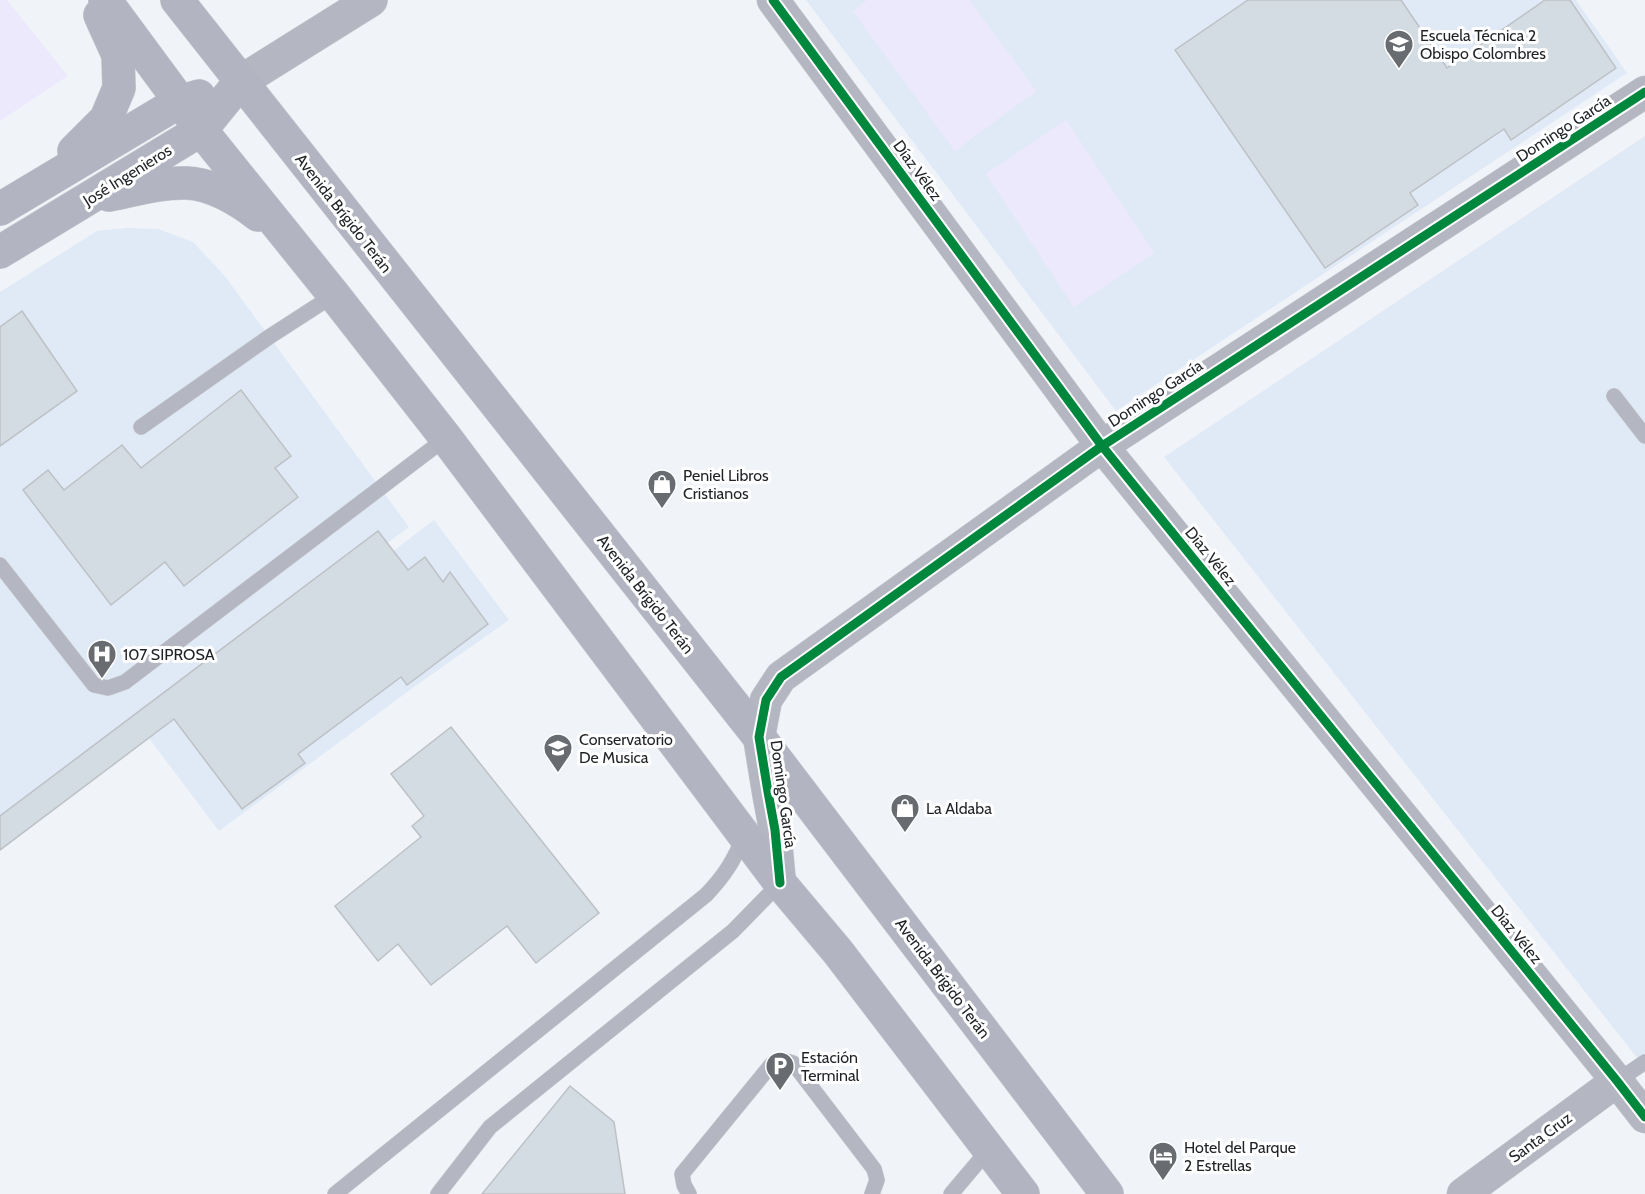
<svg xmlns="http://www.w3.org/2000/svg" width="1645" height="1194" viewBox="0 0 1645 1194" font-family="Cabin,sans-serif">
<style>
.built{fill:#e0eaf6}
.green{fill:#ede9fc}
.building{fill:#d3dce3;stroke:#bdc1c5;stroke-width:1.5}
.lines{fill:none;stroke-linecap:round;stroke-linejoin:round}
.service-casing{stroke:#cbced2;stroke-width:16}
.minor-casing{stroke:#cbced2;stroke-width:33}
.tertiary-casing{stroke:#cbced2;stroke-width:34}
.secondary-casing{stroke:#cbced2;stroke-width:34}
.service{stroke:#b4b6c1;stroke-width:15}
.minor{stroke:#b4b6c1;stroke-width:32}
.tertiary{stroke:#b4b6c1;stroke-width:33}
.secondary{stroke:#b2b5c1;stroke-width:33}
.cycleway-casing{stroke:#fff;stroke-width:13}
.cycleway{stroke:#00873e;stroke-width:9}
.labels{text-anchor:middle;stroke-width:6;stroke-linejoin:round;paint-order:stroke}
.poi-label{font-size:16px;fill:#1f2226;stroke:#fff;text-anchor:start}
.street-label{font-size:16px;fill:#1f2226;stroke:#fff}
</style>
<rect width="100%" height="100%" fill="#f0f4f9"/>
<!-- built -->
<g class="built">
<polygon points="806,0 1576,0 1627,73 1116,411"/>
<polygon points="1645,136 1645,1068 1164,457"/>
<polygon points="127,228 158,229 193,242 224,275 409,527 0,831 0,292 97,231"/>
<polygon points="434,520 509,620 414,687 219,831 148,737"/>
</g>
<!-- green -->
<g class="green">
<polygon points="0,0 7,0 68,76 0,121"/>
<polygon points="867,0 969,0 1036,91 955,151 853,11"/>
<polygon points="1066,120 1154,253 1074,307 986,174"/>
</g>
<!-- building -->
<g class="building">
<polygon points="1248,0 1401,0 1447,68 1545,0 1570,0 1616,68 1511,140 1504,129 1410,193 1418,205 1325,268 1175,50"/>
<polygon points="22,311 77,391 0,446 0,327"/>
<polygon points="241,390 291,456 275,468 298,497 184,586 165,562 111,605 23,490 48,470 64,490 122,445 141,468"/>
<polygon points="378,531 408,570 425,557 443,582 450,572 488,624 407,685 401,677 298,754 305,763 242,809 174,719 0,850 0,816"/>
<polygon points="451,727 599,913 536,963 507,926 431,985 398,944 378,961 335,906 421,837 412,826 424,816 391,774"/>
<polygon points="570,1086 614,1122 625,1194 482,1194"/>
</g>
<g class="lines">
<!-- service casing -->
<g class="service-casing">
<g id="service">
<polyline points="1614,396 1645,436"/>
<polyline points="141,427 269,337 334,295"/>
<polyline points="0,565 94,685 108,688 125,682 446,438"/>
<polyline points="1617,1081 1645,1062"/>
<path d="M335 1194 706 895C726 874 734 860 745 834"/>
<polyline points="438,1194 490,1127 733,931 780,883"/>
<polyline points="689,1194 684,1185 682,1174 771,1065 782,1060 793,1063 874,1169 877,1180 872,1194"/>
<polyline points="951,1194 989,1149"/>
</g>
</g>
<!-- minor casing -->
<g class="minor-casing">
<g id="minor">
<polyline points="773,0 1102,446 1617,1081 1645,1117"/>
<polyline points="780,883 775,830 768,792 759,737 766,700 781,677 1102,446 1645,92"/>
<polyline points="1463,1194 1617,1081"/>
</g>
</g>
<!-- tertiary casing -->
<g class="tertiary-casing">
<polyline id="tertiary" points="240,82 371,0"/>
</g>
<!-- secondary casing -->
<g class="secondary-casing">
<g id="secondary">
<polyline points="105,0 201,130 334,295 446,438 780,883 838,952 1023,1194"/>
<polyline points="177,0 759,737 1107,1194"/>
<polyline points="74,151 106,119 119,88 118,55 100,15"/>
<path d="M109 195C134 190 161 182 187 183 212 184 239 200 258 215"/>
<polyline points="0,209 179,102 199,96"/>
<polyline points="0,252 201,130 240,82"/>
</g>
</g>
<!-- service -->
<use href="#service" class="service"/>
<!-- minor -->
<use href="#minor" class="minor"/>
<!-- tertiary -->
<use href="#tertiary" class="tertiary"/>
<!-- secondary -->
<use href="#secondary" class="secondary"/>
<!-- cycleway casing -->
<g class="cycleway-casing">
<g id="cycleway">
<polyline points="773,0 1102,446 1617,1081 1645,1117"/>
<polyline points="780,883 775,830 768,792 759,737 766,700 781,677 1102,446 1645,92"/>
</g>
</g>
<!-- cycleway -->
<use href="#cycleway" class="cycleway"/>
</g>
<!-- icons -->
<defs>
<g id="school-pin" transform="scale(1.5)"><path d="M0 17L-7.5 6A9.5 9.5 0 1 1 7.5 6Z" fill="#686c70" stroke="#fff"/><path d="M0-5L7-2L0 1L-7-2ZM-4 1L0 2.5L4 1V4Q0 6-4 4Z" fill="#fff"/></g>
<g id="shop-pin" transform="scale(1.5)"><path d="M0 17L-7.5 6A9.5 9.5 0 1 1 7.5 6Z" fill="#686c70" stroke="#fff"/><path d="M-5-2.5h2.3a2.7 3.5 0 0 1 5.4 0H5L5.5 6h-11ZM-1.5-2.5h3a1.5 2.3 0 0 0-3 0Z" fill="#fff"/></g>
<g id="hospital-pin" transform="scale(1.5)"><path d="M0 17L-7.5 6A9.5 9.5 0 1 1 7.5 6Z" fill="#686c70" stroke="#fff"/><path d="M-5-5h3v3.5h4V-5h3V5h-3V1.5h-4V5h-3Z" fill="#fff"/></g>
<g id="university-pin" transform="scale(1.5)"><path d="M0 17L-7.5 6A9.5 9.5 0 1 1 7.5 6Z" fill="#686c70" stroke="#fff"/><path d="M0-5L7-2L0 1L-7-2ZM-4 1L0 2.5L4 1V4Q0 6-4 4Z" fill="#fff"/></g>
<g id="parking-pin" transform="scale(1.5)"><path d="M0 17L-7.5 6A9.5 9.5 0 1 1 7.5 6Z" fill="#686c70" stroke="#fff"/><path d="M-3.5-5.5H1a3.5 3.5 0 0 1 0 7H-1V5.5H-3.5ZM-1-3.4V-.6H.8a1.4 1.4 0 0 0 0-2.8Z" fill="#fff"/></g>
<g id="hotel-pin" transform="scale(1.5)"><path d="M0 17L-7.5 6A9.5 9.5 0 1 1 7.5 6Z" fill="#686c70" stroke="#fff"/><path d="M-6-4.5h1.5V1H6V5H4.5V3h-9V5H-6ZM-4 0a1.8 1.8 0 1 1 3.6 0ZM.5 0V-2.5h3Q6-2.5 6 0Z" fill="#fff"/></g>
</defs>
<g fill-rule="evenodd">
<use href="#school-pin" x="1399" y="44"/>
<use href="#shop-pin" x="662" y="484"/>
<use href="#hospital-pin" x="102" y="654"/>
<use href="#university-pin" x="558" y="748"/>
<use href="#shop-pin" x="905" y="808"/>
<use href="#parking-pin" x="780" y="1066"/>
<use href="#hotel-pin" x="1163" y="1156"/>
</g>
<g class="labels">
<!-- poi labels -->
<g class="poi-label">
<text x="1420" y="41">Escuela Técnica 2<tspan x="1420" dy="18">Obispo Colombres</tspan></text>
<text x="683" y="481">Peniel Libros<tspan x="683" dy="18">Cristianos</tspan></text>
<text x="123" y="660">107 SIPROSA</text>
<text x="579" y="745">Conservatorio<tspan x="579" dy="18">De Musica</tspan></text>
<text x="926" y="814">La Aldaba</text>
<text x="801" y="1063">Estación<tspan x="801" dy="18">Terminal</tspan></text>
<text x="1184" y="1153">Hotel del Parque<tspan x="1184" dy="18">2 Estrellas</tspan></text>
</g>
<!-- street labels -->
<g class="street-label">
<text transform="translate(1563 128) rotate(-33)" y="6">Domingo García</text>
<text transform="translate(918 170) rotate(54)" y="6">Díaz Vélez</text>
<text transform="translate(127 175) rotate(-32)" y="6">José Ingenieros</text>
<text transform="translate(344 213) rotate(52)" y="6">Avenida Brígido Terán</text>
<text transform="translate(1155 393) rotate(-33)" y="6">Domingo García</text>
<text transform="translate(1211 556) rotate(51)" y="6">Díaz Vélez</text>
<text transform="translate(646 594) rotate(52)" y="6">Avenida Brígido Terán</text>
<text transform="translate(784 794) rotate(82)" y="6">Domingo García</text>
<text transform="translate(1517 934) rotate(51)" y="6">Díaz Vélez</text>
<text transform="translate(943 978) rotate(53)" y="6">Avenida Brígido Terán</text>
<text transform="translate(1540 1137) rotate(-36)" y="6">Santa Cruz</text>
</g>
</g>
</svg>
